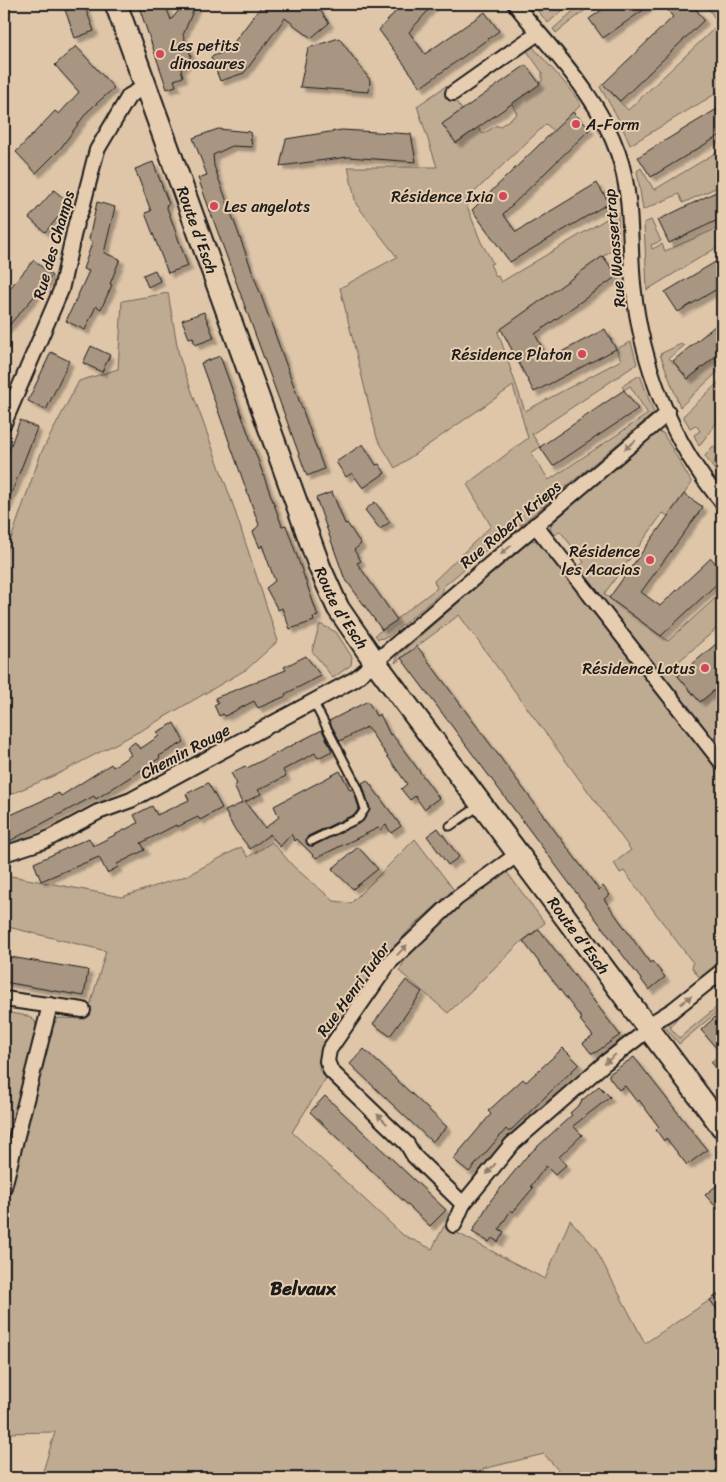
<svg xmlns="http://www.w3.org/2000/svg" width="726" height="1482" viewBox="0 0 726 1482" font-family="Sriracha,sans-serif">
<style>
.green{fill:#bfaa92;stroke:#6e6357}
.building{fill:#a89682;stroke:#1c1c1c;filter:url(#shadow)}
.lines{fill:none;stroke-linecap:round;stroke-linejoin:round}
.lane-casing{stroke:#1c1c1c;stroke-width:11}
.street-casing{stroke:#1c1c1c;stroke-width:18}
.primary-casing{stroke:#1c1c1c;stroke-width:25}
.lane{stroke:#e7cdaf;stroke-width:7}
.street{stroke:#e7cdaf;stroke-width:14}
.primary{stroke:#e7cdaf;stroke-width:21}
.oneway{fill:#8c7d6d}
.poi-dot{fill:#d1495b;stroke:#e7cdaf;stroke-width:2}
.labels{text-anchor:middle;stroke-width:4;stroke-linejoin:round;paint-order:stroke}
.poi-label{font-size:16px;fill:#1c1c1c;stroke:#e7cdaf;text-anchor:end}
.street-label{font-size:16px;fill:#1c1c1c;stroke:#e7cdaf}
.quarter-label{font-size:19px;font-weight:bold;fill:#1c1c1c;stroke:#e7cdaf}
</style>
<defs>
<filter id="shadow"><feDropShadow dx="4.5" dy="4.5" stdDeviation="1" flood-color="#0004"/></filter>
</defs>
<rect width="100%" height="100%" fill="#dfc6a9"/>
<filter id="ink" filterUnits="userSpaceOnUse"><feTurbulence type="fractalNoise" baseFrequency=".02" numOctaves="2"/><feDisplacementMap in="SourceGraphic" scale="10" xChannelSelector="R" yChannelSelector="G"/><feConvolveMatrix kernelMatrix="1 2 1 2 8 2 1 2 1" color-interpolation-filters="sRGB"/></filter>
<g filter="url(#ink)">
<!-- green -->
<g class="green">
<polygon points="532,4 547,4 552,8 556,4 570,4 548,23"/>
<polygon points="581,4 593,4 556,33 553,29"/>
<polygon points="705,4 722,4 722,90 630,145 619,120 600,87 603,84 628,110 719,24"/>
<polygon points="533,47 572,91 581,105 554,131 546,124 465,201 481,242 493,263 490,264 496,277 498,276 501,282 618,212 619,245 498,332 525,411 621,360 616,349 631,342 637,364 532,434 540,447 531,453 549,480 648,414 630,386 624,390 622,386 640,375 654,413 521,525 517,524 444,586 441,593 388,637 378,639 375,635 437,588 434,581 491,526 467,484 528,438 513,386 395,468 377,438 340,288 397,257 356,204 348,167 437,167 417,106 446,86 462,110 443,124 456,143 478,127 483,134 497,125 499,127 517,114 512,104 542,81 542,72 527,51"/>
<polygon points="722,149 722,185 683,203 679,194 643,210 637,171 641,168 654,190"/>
<polygon points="651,220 661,241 651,245 652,249 662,244 665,251 722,226 722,258 716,248 647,290 644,223"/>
<polygon points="168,293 179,356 231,499 278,641 247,669 144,729 58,774 4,797 4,652 10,640 4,633 4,559 41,453 79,381 118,369 122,301"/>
<polygon points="681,344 684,346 669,358 688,379 722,351 722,368 680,407 660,354"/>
<polygon points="722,379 722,415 699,446 694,435 700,431 696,425 690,428 683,416"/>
<polygon points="658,432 663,433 692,483 668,516 663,513 604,594 668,641 722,592 722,624 671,668 700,702 722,684 722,756 576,569 584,562 560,531 554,536 550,529 552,523"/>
<polygon points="713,446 722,453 722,467 716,458 714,462 722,474 722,481 705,456"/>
<polygon points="541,540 722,771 722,960 700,978 692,968 693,963 624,871 620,873 614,863 631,850 459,615 395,663 398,655 529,541"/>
<polygon points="320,624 336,632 352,657 351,665 333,678 312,651"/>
<polygon points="415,839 454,890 413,926 384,958 322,1045 319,1070 327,1077 292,1132 403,1235 432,1249 444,1226 545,1279 570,1220 594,1246 645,1343 710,1300 722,1316 722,1478 565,1478 544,1454 483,1469 483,1478 41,1478 55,1432 4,1433 4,1215 53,1026 58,1018 86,1019 106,951 4,926 7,911 4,910 4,884 6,875 122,897 186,876 241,847 248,857 272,842 294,867 334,901 351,903"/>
<path d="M506 871 545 923 520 943 448 1013 399 971C421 928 467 898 506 871Z"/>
<polygon points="722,1003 722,1008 679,1044 663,1025 676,1015 678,1017 670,1027 679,1038"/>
<polygon points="4,1012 28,1016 35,1021 37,1030 6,1145 4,1144"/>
</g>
<!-- building -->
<g class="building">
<polygon points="63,4 84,4 94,31 75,38"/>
<polygon points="138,4 165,4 171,20 184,4 196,4 183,35 191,56 181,69 183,77 174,80 176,86 167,89"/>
<polygon points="263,4 316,4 329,23 311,38 285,18 244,73 220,81 211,57 228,50"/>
<polygon points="402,4 434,4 409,32 425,54 485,12 499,31 421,87 379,30"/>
<polygon points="610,4 652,4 603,38 589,19"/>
<polygon points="663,4 692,4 704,20 620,101 603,84 673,17"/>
<polygon points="339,38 370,80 369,92 300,87 308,48"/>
<polygon points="76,46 114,88 87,112 60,149 36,173 16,152 55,111 59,114 79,92 55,65"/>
<polygon points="526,65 540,84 456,143 442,124"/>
<polygon points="722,106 722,134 651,177 638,157"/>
<polygon points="573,112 590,129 503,214 516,232 597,183 609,203 510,262 472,210"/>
<polygon points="218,129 250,132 252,147 232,146 213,155 214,166 324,469 307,476 198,178 207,175 193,138"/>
<polygon points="342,130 411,134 416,162 348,157 280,166 286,139"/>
<polygon points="153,162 169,204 166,205 188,266 168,273 145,213 151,211 135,169"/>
<polygon points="722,189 722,218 669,243 658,220"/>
<polygon points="54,190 70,204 45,232 29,218"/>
<polygon points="97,202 115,207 104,253 120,259 110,284 112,285 101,309 96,306 85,330 66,321 89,271 83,269 92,243 89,239"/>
<polygon points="603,256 617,276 535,334 548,359 605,329 616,349 534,392 501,329"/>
<polygon points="722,258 722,286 678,312 665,292"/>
<polygon points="34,260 52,276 4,331 4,295"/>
<polygon points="155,270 160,281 148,287 143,275"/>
<polygon points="204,312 214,338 195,345 193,337 189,338 182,320"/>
<polygon points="722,320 722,351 688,379 673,361"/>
<polygon points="91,346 110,355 102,372 83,363"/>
<polygon points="51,352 69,361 46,410 28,401"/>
<polygon points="220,356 282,526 286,525 318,616 313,617 314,621 290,629 282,608 278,610 266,588 275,581 262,545 260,548 253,532 259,525 201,363"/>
<polygon points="624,390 638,409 553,466 540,447"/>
<polygon points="20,420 37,428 4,512 4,464"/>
<polygon points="363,444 376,465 379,464 385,473 363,488 352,473 346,477 336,462"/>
<polygon points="332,492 345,524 347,523 361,544 354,550 361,561 357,563 397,620 382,630 344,577 316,498"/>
<polygon points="684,494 703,507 641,592 660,606 711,558 722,571 722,579 661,636 609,598"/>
<polygon points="375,502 390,522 380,529 365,510"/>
<polygon points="722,639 722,684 700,702 678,676"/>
<polygon points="417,646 599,890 603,886 610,895 604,899 650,963 652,961 665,977 649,990 401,658"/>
<polygon points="306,656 321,676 285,694 286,696 258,708 254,701 225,716 223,714 219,716 214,705 218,703 215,698 286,670 284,667"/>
<polygon points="368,701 376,716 380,714 390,735 392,734 439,798 424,809 415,796 410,800 401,789 407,784 367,727 340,741 329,721"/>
<polygon points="174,723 184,742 159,756 160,758 96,799 94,796 4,844 4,818 59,793 61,796 111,764 113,767 131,755 127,748 135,742 140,749 159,736 157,732"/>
<polygon points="322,730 332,751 318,758 315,753 283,770 286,776 258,790 261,794 245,802 265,828 279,817 274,806 340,771 350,790 353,789 359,808 355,814 308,836 306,840 308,845 313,846 363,821 370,809 362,783 367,780 401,826 391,833 386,825 380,830 378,828 316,858 297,839 295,841 291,834 280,847 270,834 250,849 233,827 225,811 242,803 234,786 237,784 231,773 245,766 247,768"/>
<polygon points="208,783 222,808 200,820 198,817 177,827 176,825 141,843 145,850 117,864 118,867 107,873 99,857 41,881 34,863 89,838 93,846 138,823 134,815 152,806 157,815 189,800 186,794"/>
<polygon points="438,828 459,857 448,865 427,836"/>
<polygon points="358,847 378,869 353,889 332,869"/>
<polygon points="539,929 620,1035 595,1053 591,1053 583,1043 593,1036 580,1020 582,1019 523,941"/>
<polygon points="4,956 88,970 84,996 4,982"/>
<polygon points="406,980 422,992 390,1036 373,1024"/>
<polygon points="715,1017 722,1026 722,1075 711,1062 721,1054 701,1030"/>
<polygon points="563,1048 579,1064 509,1132 506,1129 469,1172 453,1159 491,1114 488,1111 523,1079 526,1082"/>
<polygon points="364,1049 447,1127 432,1142 350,1064"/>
<polygon points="634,1057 707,1150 687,1165 666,1138 664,1141 656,1130 659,1127 639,1100 637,1102 625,1086 619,1090 609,1077 609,1074"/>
<polygon points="599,1086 610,1097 573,1126 582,1135 559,1157 566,1165 555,1175 546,1166 531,1186 533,1188 513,1212 511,1210 499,1229 504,1232 498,1242 492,1238 489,1242 472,1232 491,1200 527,1156 572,1115 570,1113 582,1102 581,1101"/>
<polygon points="325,1096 446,1210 430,1226 310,1112"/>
<polygon points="722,1181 722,1213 705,1195"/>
<polygon points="722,1291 722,1316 710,1300"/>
</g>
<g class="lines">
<!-- lane casing -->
<g class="lane-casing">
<g id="lane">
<polyline points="450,826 479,806"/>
<polyline points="311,841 359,818 365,809 358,788 314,703"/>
</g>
</g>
<!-- street casing -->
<g class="street-casing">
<g id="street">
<path d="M515 4C552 51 598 95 618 153 633 196 629 240 633 284 641 363 671 442 722 502"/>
<polyline points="453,93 538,33"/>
<polyline points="4,423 61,290 76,223 82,208 97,150 129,96 146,86"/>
<polyline points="535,525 722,763"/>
<polyline points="4,854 44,841 98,812 131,800 355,679 668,413"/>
<polyline points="518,854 457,898 389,963 329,1050 327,1061 331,1071 407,1144 414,1156 463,1204 512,1144 606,1062 649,1029"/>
<polyline points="4,999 83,1010"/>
<polyline points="647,1026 673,1010 722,971"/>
<polyline points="4,1187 50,1005"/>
<polyline points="454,1225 463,1204"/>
</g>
</g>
<!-- primary casing -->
<g class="primary-casing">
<g id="primary">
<path id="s1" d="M116 4 320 568 338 608 375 662 722 1127"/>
</g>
</g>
<!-- lane -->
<use href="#lane" class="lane"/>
<!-- street -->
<use href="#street" class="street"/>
<!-- primary -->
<use href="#primary" class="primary"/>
</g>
<!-- one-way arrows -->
<defs><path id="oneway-solid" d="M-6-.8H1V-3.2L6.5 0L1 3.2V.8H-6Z" transform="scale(1.25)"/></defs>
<g class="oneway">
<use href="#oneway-solid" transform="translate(630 445) rotate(140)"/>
<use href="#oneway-solid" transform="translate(506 550) rotate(139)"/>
<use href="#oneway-solid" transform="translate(402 950) rotate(-46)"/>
<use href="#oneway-solid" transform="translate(686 1000) rotate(-38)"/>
<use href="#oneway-solid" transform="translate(610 1059) rotate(141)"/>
<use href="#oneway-solid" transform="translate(382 1119) rotate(-136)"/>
<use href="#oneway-solid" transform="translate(491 1169) rotate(129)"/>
</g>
</g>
<!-- markers -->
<g class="poi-dot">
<circle cx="160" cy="54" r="5"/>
<circle cx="576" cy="124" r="5"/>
<circle cx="503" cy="196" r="5"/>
<circle cx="214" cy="206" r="5"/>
<circle cx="582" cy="354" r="5"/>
<circle cx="650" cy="560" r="5"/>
<circle cx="705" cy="668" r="5"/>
</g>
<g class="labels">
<!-- poi labels -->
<g class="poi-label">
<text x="170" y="51" text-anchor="start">Les petits<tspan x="170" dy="18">dinosaures</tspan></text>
<text x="586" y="130" text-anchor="start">A-Form</text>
<text x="493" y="202">Résidence Ixia</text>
<text x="224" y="212" text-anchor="start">Les angelots</text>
<text x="572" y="360">Résidence Platon</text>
<text x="640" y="557">Résidence<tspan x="640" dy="18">les Acacias</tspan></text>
<text x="695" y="674">Résidence Lotus</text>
</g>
<!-- street labels -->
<g class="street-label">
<text dy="6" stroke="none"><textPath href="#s1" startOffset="240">Route d'Esch</textPath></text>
<text transform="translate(53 245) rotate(-74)" y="6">Rue des Champs</text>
<text transform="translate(614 248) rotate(-95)" y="6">Rue Waassertrap</text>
<text transform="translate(510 524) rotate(-40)" y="6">Rue Robert Krieps</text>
<text dy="6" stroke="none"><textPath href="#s1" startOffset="645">Route d'Esch</textPath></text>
<text transform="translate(185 751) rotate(-28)" y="6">Chemin Rouge</text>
<text dy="6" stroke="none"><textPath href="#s1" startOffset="1050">Route d'Esch</textPath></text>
<text transform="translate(353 989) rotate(-54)" y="6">Rue Henri Tudor</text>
</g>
<!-- quarter labels -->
<g class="quarter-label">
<text x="303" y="1295">Belvaux</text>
</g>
</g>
<!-- margin -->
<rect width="726" height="1482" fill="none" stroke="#e7cdaf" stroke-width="20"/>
<rect x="10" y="10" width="706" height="1462" fill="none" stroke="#1c1c1c" stroke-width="2" filter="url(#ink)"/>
</svg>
